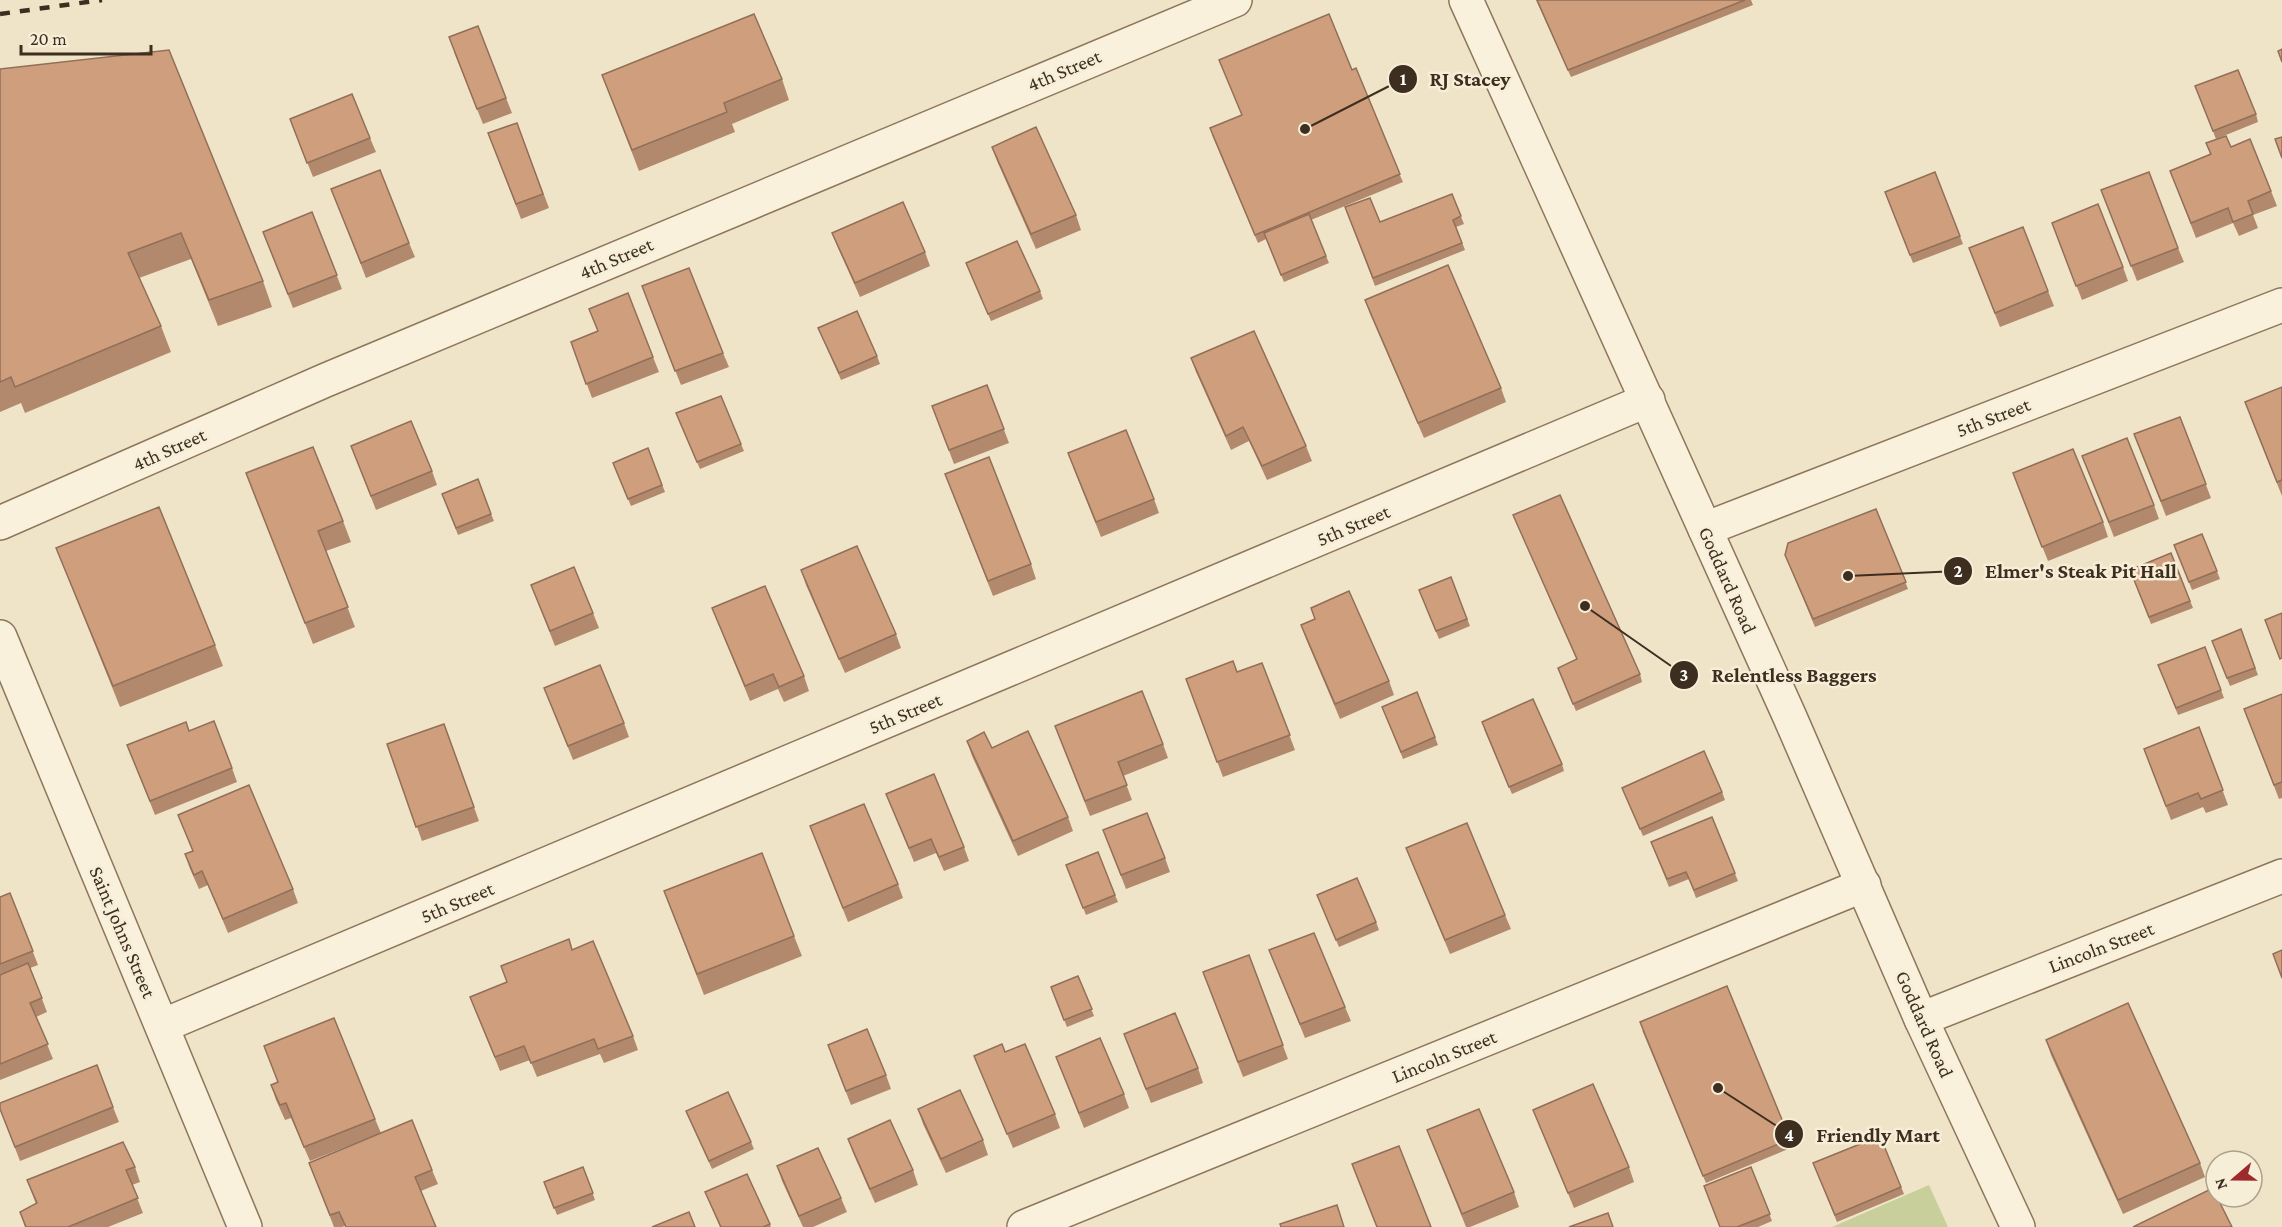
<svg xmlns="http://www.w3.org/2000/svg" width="2282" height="1227" viewBox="0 0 2282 1227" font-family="'Crimson Pro',serif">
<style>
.green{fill:#c9cf9b}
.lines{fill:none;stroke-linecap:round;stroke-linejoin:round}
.minor-casing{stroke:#8d765c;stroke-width:36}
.tertiary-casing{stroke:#8d765c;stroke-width:36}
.minor{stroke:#faf1dc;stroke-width:33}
.tertiary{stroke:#faf1dc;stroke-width:33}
.rail{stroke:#3d2e20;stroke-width:4.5;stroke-dasharray:10 10;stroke-linecap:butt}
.wall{fill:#b2896c}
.building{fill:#cf9f7d;stroke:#916f58;stroke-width:1.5}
.labels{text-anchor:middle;stroke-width:5;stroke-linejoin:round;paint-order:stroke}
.street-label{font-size:20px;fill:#3d2e20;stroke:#f7eed8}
.leader{fill:none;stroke:#3d2e20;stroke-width:2}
.callout-dot{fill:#3d2e20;stroke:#f7eed8;stroke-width:2}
.mark-label{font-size:18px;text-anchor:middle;font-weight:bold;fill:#fff}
.callout-label{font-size:21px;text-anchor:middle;font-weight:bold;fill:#3d2e20;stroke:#f7eed8;stroke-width:5;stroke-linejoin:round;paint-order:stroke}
</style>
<rect width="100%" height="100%" fill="#f0e4c8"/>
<!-- green -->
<polygon class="green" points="1929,1185 1948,1227 1832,1227"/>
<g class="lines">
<!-- minor casing -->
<g class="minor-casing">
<g id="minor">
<polyline points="0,523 326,380 1235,0"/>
<polyline points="1705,529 2282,305"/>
<polyline points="0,637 245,1227"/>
<polyline points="1921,1019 2282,876"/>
<polyline points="162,1026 1648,400"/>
<polyline points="1024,1227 1864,885"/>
</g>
</g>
<!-- tertiary casing -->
<g class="tertiary-casing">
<polyline id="tertiary" points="1466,0 1789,715 1921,1019 2018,1227"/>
</g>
<!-- minor -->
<use href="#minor" class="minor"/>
<!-- tertiary -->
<use href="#tertiary" class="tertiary"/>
<!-- rail -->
<polyline class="rail" points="0,14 102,0"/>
</g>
<!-- wall -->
<g class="wall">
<polygon points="1536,0 1751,0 1753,5 1571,77"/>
<polygon points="454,52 506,98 512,113 483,124"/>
<polygon points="0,69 263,281 272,307 218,326 191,259 139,278 161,326 171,352 25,413 21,403 0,412"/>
<polygon points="1352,70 1403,182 1311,220 1329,263 1284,282 1266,239 1258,243 1212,135"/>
<polygon points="602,75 782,79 789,100 732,124 735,132 639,171"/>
<polygon points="2195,86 2256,114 2258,122 2216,139"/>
<polygon points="290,119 370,138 376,152 313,177"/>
<polygon points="517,123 549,208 521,219 488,133"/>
<polygon points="2206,143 2231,147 2271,191 2277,206 2253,215 2258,228 2239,236 2233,223 2196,238 2170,171 2210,154"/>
<polygon points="992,147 1076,215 1081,230 1036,249 997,161"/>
<polygon points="1935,172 1963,244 1913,263 1885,192"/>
<polygon points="1452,194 1464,224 1456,227 1465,250 1375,286 1345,207 1380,222"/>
<polygon points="337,203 409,243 415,257 366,278"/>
<polygon points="2107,204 2178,248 2184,262 2137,281"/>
<polygon points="312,212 342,289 293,308 263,232"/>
<polygon points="2052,223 2123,267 2128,281 2082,300"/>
<polygon points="832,233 925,252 930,266 860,297 838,248"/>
<polygon points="1969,248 2048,291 2054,306 2000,327"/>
<polygon points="966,263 1040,291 1043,299 991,321"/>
<polygon points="647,300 723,353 729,367 681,385"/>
<polygon points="1365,300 1501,388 1506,402 1424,438 1370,314"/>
<polygon points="589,309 653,357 659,372 592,398 571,342 598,331"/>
<polygon points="818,328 877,356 880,364 841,380"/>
<polygon points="1191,358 1306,446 1312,461 1267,480 1249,441 1231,450 1196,372"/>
<polygon points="987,385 1009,443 954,464 932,406"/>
<polygon points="2282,387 2282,496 2250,416"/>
<polygon points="2180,417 2211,498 2166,516 2134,434"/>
<polygon points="679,421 741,444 744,451 700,469"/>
<polygon points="351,446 432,471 437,485 376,510"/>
<polygon points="648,448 665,492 631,506 616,471"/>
<polygon points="2082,456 2154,505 2159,519 2114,537"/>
<polygon points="1073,467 1154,499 1159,513 1101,537"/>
<polygon points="246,473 343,521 351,542 326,551 355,627 313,644"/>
<polygon points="945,474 1031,564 1036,579 993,596"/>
<polygon points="2019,488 2103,522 2108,537 2048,561"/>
<polygon points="442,494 491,514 494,521 458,535"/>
<polygon points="1876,509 1908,589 1815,627 1785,555"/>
<polygon points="1513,515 1640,674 1642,682 1576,711 1558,668 1577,660"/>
<polygon points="2202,534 2220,579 2192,590 2174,545"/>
<polygon points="56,548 215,645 223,666 120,707"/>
<polygon points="2171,553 2193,608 2151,624 2130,570"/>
<polygon points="801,570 896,634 901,648 845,673 806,585"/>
<polygon points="1451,577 1470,626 1439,639 1419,590"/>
<polygon points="531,585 593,613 599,628 555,646"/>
<polygon points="712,608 804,676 809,691 784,702 778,689 750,701"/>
<polygon points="1311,608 1389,681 1394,695 1340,719 1306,639 1301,625 1315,619"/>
<polygon points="2241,629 2258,675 2230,686 2212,641"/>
<polygon points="2205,647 2224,698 2178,715 2158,665"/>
<polygon points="1262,663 1295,750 1223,777 1186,679 1237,672"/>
<polygon points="544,688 624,723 629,737 573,760"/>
<polygon points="2282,694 2282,798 2279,799 2250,724"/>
<polygon points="1385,714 1435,737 1438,745 1403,759"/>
<polygon points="444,724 479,821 422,841 387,744"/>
<polygon points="1055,726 1163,744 1168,758 1123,776 1132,800 1090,816"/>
<polygon points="2199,727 2228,805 2206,813 2203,807 2171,820 2144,749"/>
<polygon points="1484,729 1562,764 1564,771 1512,794"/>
<polygon points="189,731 232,768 237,782 155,815 127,745"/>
<polygon points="967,741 992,748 1068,817 1073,831 1018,856 972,756"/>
<polygon points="1622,788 1722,792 1725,800 1643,836"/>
<polygon points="886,794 964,847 969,861 944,871 936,853 914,862"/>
<polygon points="178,815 293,889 298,903 228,933 208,885 199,889 190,869 185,854 193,851"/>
<polygon points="1712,817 1738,881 1696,898 1689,879 1669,887 1654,850"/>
<polygon points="810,826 898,884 903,898 848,922"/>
<polygon points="1103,830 1165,858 1170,872 1126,889"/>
<polygon points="1406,848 1505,915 1511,929 1450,954"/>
<polygon points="1066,865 1115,895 1118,902 1086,915"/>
<polygon points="664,891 794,936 802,956 704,995"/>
<polygon points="10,893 38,965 30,968 47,1012 36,1017 53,1059 0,1080 0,897"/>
<polygon points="1317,895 1376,922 1379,930 1339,947"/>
<polygon points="572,950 633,1036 638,1050 604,1063 600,1054 537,1077 530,1060 500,1071 470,997 507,982"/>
<polygon points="1269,950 1345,1007 1351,1021 1305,1038"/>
<polygon points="1249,955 1288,1059 1243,1077 1203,972"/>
<polygon points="1078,976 1094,1016 1067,1027 1051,987"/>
<polygon points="1642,1030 1790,1139 1793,1147 1706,1183"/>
<polygon points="1124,1034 1198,1068 1203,1083 1151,1103"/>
<polygon points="2046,1040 2200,1163 2205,1177 2123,1214 2051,1055"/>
<polygon points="264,1046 375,1119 381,1133 310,1161 291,1118 285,1120 276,1100 271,1085 278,1082"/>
<polygon points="1005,1052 1055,1114 1060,1128 1013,1148 974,1056"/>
<polygon points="1056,1057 1124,1094 1129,1108 1084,1128"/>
<polygon points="833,1059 886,1075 891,1089 851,1105"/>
<polygon points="113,1107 119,1122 20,1161 0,1109"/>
<polygon points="918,1109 983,1140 988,1155 946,1173 923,1124"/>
<polygon points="1533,1110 1629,1167 1634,1182 1574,1208"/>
<polygon points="686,1111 751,1142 754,1149 712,1169"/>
<polygon points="1427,1130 1514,1192 1519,1207 1470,1227 1466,1227"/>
<polygon points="1880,1136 1904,1194 1837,1222 1813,1163"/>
<polygon points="848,1139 913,1170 918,1185 875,1203 853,1153"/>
<polygon points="309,1163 432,1170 438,1184 421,1191 436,1227 345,1227 345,1226 342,1227 334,1227"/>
<polygon points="777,1166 841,1198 847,1212 813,1227 803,1227 782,1181"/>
<polygon points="135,1167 140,1182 132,1185 143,1213 108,1227 25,1227 20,1212 36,1204 27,1180"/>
<polygon points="583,1167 595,1200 557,1215 544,1182"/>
<polygon points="1751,1167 1772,1221 1758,1227 1720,1227"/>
<polygon points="747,1174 771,1227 720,1227 705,1192"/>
</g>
<!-- building -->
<g class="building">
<polygon points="1537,0 1745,0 1568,70"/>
<polygon points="754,14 782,79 724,103 727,112 632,150 602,75"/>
<polygon points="1329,14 1352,70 1356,68 1400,174 1255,235 1210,128 1242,115 1219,60"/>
<polygon points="478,26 506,98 477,109 449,37"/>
<polygon points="2282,49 2282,62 2278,51"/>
<polygon points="169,50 263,281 209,300 181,233 128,253 161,326 15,387 11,377 0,382 0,69"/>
<polygon points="2238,70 2256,114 2213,131 2195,86"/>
<polygon points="352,94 370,138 307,163 290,119"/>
<polygon points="517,123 543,194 516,204 488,133"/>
<polygon points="1036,127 1076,215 1031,234 992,147"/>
<polygon points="2226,136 2231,147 2250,139 2271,191 2248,201 2253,214 2233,222 2228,208 2191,223 2170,171 2211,154 2206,143"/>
<polygon points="2282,137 2282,158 2275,139"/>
<polygon points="380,170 409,243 361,263 331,189"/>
<polygon points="1935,172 1960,236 1910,255 1885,192"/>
<polygon points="2149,172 2178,248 2131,266 2101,190"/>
<polygon points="1452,194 1461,216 1453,220 1462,243 1373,278 1345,207 1370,198 1380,222"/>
<polygon points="903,202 925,252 855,283 832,233"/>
<polygon points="2098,204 2123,267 2076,286 2052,223"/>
<polygon points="312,212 337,275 288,294 263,232"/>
<polygon points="1309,214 1326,256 1281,275 1264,233"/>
<polygon points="2023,227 2048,291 1995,313 1969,248"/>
<polygon points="1017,241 1040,291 988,314 966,263"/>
<polygon points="1448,265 1501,388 1418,423 1365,300"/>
<polygon points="689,268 723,353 675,371 642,286"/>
<polygon points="628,293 653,357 586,384 571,342 598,331 589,309"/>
<polygon points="857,311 877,356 839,373 818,328"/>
<polygon points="1254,331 1306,446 1262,466 1243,427 1226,436 1191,358"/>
<polygon points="987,385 1004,429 949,450 932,406"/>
<polygon points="2282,387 2282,480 2277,482 2245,402"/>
<polygon points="721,396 741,444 697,462 676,413"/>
<polygon points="2180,417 2206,484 2161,501 2134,434"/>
<polygon points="411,421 432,471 371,496 351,446"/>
<polygon points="1126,430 1154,499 1096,522 1068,453"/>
<polygon points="2127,438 2154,505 2109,522 2082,456"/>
<polygon points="313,447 343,521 318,531 348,607 305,623 246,473"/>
<polygon points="648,448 662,485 628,499 613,463"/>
<polygon points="2073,449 2103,522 2042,547 2013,473"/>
<polygon points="989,457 1031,564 988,581 945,474"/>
<polygon points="478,479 491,514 456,528 442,494"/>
<polygon points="1560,495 1640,674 1573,704 1558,668 1577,659 1513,515"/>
<polygon points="159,507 215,645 113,686 56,548"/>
<polygon points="1876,509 1906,582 1813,619 1785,555 1788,543"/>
<polygon points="2202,534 2217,571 2189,582 2174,545"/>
<polygon points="857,546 896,634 839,659 801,570"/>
<polygon points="2171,553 2190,601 2149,617 2130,570"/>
<polygon points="574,567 593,613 550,631 531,585"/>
<polygon points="1451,577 1467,619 1436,631 1419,590"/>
<polygon points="765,586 804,676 779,687 773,674 745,686 712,608"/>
<polygon points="1349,591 1389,681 1335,704 1301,625 1315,619 1311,608"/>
<polygon points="2282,613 2282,658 2280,659 2265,620"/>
<polygon points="2241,629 2255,668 2227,678 2212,641"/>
<polygon points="2205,647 2221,690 2176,708 2158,665"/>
<polygon points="1233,661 1237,672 1262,663 1290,735 1217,762 1186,679"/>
<polygon points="600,665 624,723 568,746 544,688"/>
<polygon points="1142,691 1163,744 1118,762 1127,785 1085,801 1055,726"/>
<polygon points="1417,692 1435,737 1401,752 1382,707"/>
<polygon points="2282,694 2282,782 2274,785 2244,709"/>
<polygon points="1533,699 1562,764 1509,787 1482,722"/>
<polygon points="214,721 232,768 150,801 127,745 186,722 189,731"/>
<polygon points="444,724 474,807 416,827 387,744"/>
<polygon points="2199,727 2223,790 2201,799 2198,793 2166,806 2144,749"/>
<polygon points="1028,731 1068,817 1013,841 967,741 984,732 992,748"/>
<polygon points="1704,751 1722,792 1640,829 1622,788"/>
<polygon points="934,774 964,847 939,857 931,839 909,848 886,794"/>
<polygon points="249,785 293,889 223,919 202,871 194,875 185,854 193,851 178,815"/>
<polygon points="864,804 898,884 843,908 810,826"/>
<polygon points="1147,813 1165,858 1121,875 1103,830"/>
<polygon points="1712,817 1735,873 1694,890 1686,872 1667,879 1651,842"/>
<polygon points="1467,823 1505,915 1445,940 1406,848"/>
<polygon points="1098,852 1115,895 1083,908 1066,865"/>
<polygon points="762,853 794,936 697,974 664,891"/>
<polygon points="1357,878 1376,922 1336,940 1317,895"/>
<polygon points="10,893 33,951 0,964 0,897"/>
<polygon points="1314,933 1345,1007 1300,1024 1269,950"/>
<polygon points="569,939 572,950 593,941 633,1036 598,1049 594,1039 531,1063 524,1046 495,1057 470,997 507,982 501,966"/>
<polygon points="2282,950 2282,978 2273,954"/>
<polygon points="1249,955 1283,1045 1238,1062 1203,972"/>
<polygon points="28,963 42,998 30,1003 48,1044 0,1064 0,975"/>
<polygon points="1078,976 1092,1009 1064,1020 1051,987"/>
<polygon points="1727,986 1790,1139 1703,1176 1640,1022"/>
<polygon points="2128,1003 2200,1163 2118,1200 2046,1040"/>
<polygon points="1175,1013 1198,1068 1146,1089 1124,1034"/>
<polygon points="334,1018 375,1119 304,1147 286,1103 280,1105 271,1085 278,1082 264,1046"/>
<polygon points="867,1029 886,1075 846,1091 828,1045"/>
<polygon points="1100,1038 1124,1094 1079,1113 1056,1057"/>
<polygon points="1002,1044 1005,1052 1025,1044 1055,1114 1007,1134 974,1056"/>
<polygon points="97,1065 113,1107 15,1147 0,1109 0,1103"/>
<polygon points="1593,1084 1629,1167 1568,1193 1533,1110"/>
<polygon points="960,1090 983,1140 941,1159 918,1109"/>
<polygon points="728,1092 751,1142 709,1161 686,1111"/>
<polygon points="1479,1109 1514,1192 1462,1214 1427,1130"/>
<polygon points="412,1120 432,1170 415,1177 436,1227 346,1227 339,1212 330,1215 309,1163"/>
<polygon points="890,1120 913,1170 870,1189 848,1139"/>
<polygon points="1880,1136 1901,1187 1835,1215 1813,1163"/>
<polygon points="123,1142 135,1167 126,1170 138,1198 68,1227 26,1227 20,1212 37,1203 27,1180"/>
<polygon points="1399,1146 1431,1227 1377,1227 1352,1164"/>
<polygon points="818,1148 841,1198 799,1216 777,1166"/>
<polygon points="583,1167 593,1193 554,1208 544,1182"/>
<polygon points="1751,1167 1770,1214 1737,1227 1720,1227 1704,1186"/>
<polygon points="747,1174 770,1224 763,1227 721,1227 705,1192"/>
<polygon points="2213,1188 2216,1194 2216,1197 2217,1197 2232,1227 2133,1227"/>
<polygon points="1337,1205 1344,1227 1281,1227 1280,1224"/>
<polygon points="689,1212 695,1227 652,1227"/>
<polygon points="1608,1213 1613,1227 1569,1227"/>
</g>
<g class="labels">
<!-- street labels -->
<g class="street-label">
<text transform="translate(1064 70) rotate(-23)" y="7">4th Street</text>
<text transform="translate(616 258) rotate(-23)" y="7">4th Street</text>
<text transform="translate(1993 417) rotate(-21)" y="7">5th Street</text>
<text transform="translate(169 449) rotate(-24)" y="7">4th Street</text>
<text transform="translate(1353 525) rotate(-23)" y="7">5th Street</text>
<text transform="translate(1728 580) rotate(66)" y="7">Goddard Road</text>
<text transform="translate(905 713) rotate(-23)" y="7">5th Street</text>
<text transform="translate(457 902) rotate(-23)" y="7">5th Street</text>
<text transform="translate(123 932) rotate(67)" y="7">Saint Johns Street</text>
<text transform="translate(2101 947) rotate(-21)" y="7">Lincoln Street</text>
<text transform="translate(1925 1024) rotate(66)" y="7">Goddard Road</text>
<text transform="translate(1444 1056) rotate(-22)" y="7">Lincoln Street</text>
</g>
</g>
<!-- callouts -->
<path class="leader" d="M1305 129L1403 79M1848 576L1958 571M1585 606L1684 675M1718 1088L1789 1134"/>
<g class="callout-dot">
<circle cx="1305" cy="129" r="6"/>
<circle cx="1848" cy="576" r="6"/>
<circle cx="1585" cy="606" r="6"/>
<circle cx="1718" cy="1088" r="6"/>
<circle cx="1403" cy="79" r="15"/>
<circle cx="1958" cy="571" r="15"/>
<circle cx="1684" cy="675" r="15"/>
<circle cx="1789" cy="1134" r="15"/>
</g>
<g class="mark-label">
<text x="1403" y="85">1</text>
<text x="1958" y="577">2</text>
<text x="1684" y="681">3</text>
<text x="1789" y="1141">4</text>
</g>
<g class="callout-label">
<text x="1470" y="86">RJ Stacey</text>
<text x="2081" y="578">Elmer's Steak Pit Hall</text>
<text x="1794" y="682">Relentless Baggers</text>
<text x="1878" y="1142">Friendly Mart</text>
</g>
<!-- north arrow -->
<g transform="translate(2234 1179) rotate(250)"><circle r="28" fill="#f7eed8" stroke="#ada18e" stroke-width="1.5"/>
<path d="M0-4.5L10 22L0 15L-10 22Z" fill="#9e2a2b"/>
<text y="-9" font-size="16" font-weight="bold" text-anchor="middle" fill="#3d2e20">N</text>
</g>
<!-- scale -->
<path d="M21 45v9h130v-9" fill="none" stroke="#3d2e20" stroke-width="3"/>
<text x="30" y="45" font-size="18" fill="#3d2e20" stroke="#f7eed8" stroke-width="4.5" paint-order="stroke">20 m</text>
</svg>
